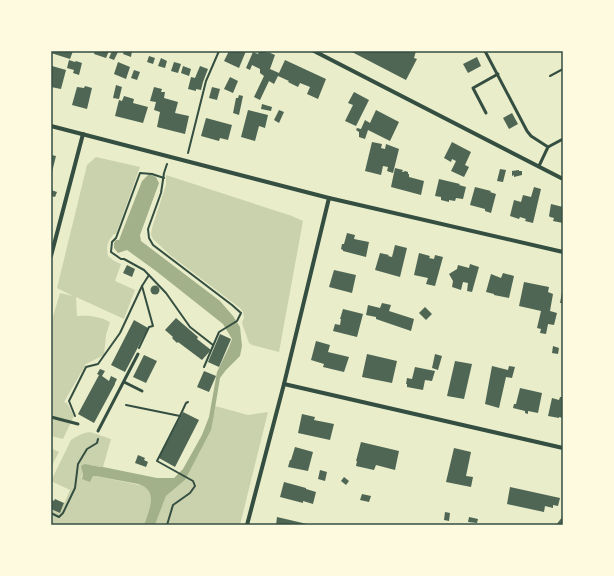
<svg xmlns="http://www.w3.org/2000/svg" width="614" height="576" viewBox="0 0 614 576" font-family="Ubuntu,sans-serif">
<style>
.green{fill:#cad2ad}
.water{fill:#a3b18a}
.building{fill:#4f6655}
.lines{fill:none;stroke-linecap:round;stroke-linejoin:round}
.path{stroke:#344e41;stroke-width:2}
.service{stroke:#344e41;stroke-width:3}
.minor{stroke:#344e41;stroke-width:4}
.neatline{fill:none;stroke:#344e41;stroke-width:1.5}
</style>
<rect width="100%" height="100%" fill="#e9edc9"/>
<!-- green -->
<g class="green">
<path d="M96 157 140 167 116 234H114C107 242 106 246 108 256L114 261 121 264 115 281 135 290 124 319 76 297 77 316C88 315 99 316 110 322L106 335 104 355 86 364 64 402 67 403 74 416 63 439 51 436V323L60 293 73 296 57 288 87 165Z"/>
<polygon points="166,175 292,216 303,221 279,352 252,345 249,343 242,323 244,317 243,312 240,308 170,255 153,239 151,235 152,228 166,185"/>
<polygon points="215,406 248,415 268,412 240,525 155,525 166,496 185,480 214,414"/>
<path d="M90 432 111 439 103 467H101L91 465 81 467 83 474 81 478 91 480 93 476H96L144 486C157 496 148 512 144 525H51V509L60 513 70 490 51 481 71 440C77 436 82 433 90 432Z"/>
<polygon points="51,448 59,452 51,467"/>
</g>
<!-- water -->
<path class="water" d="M149 174 156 177 159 183 140 235 141 241 220 301 233 316 240 327 242 346 240 356 226 370 220 378 214 414 211 430 185 480 166 496 155 525H144C149 510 159 490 138 484L96 476H93L90 482 82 479 83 474 81 467 82 465 85 464 101 467H103L157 478H174L183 469 202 435 209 417 217 372 229 347 232 339 223 324 156 271 127 250 118 253 114 248V243L116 240H119L142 181Z"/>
<!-- building -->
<g class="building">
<polygon points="51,51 57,51 61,52 62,51 73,51 70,59 51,53"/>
<polygon points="95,51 109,51 106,58 94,54"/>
<polygon points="112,51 118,52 114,60 109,58"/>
<polygon points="124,51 132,51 131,57 123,54"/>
<polygon points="229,51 246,51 239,68 224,61"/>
<polygon points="259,51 263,51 268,53 268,52 275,55 270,69 279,73 285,60 326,79 318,99 307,94 310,87 300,83 298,87 288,82 289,81 278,76 274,84 269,81 260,100 254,97 264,76 260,73 260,69 252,65 250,70 246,68 253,52 258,54"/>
<polygon points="350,51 416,51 414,58 417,59 406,80"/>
<polygon points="149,56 155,58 153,64 147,62"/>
<polygon points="477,57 481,66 468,73 463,64"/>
<polygon points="161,58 167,61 165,68 158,66"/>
<polygon points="69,60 75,62 76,61 82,63 79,75 73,73 74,70 67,68"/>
<polygon points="118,62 130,67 126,79 114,74"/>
<polygon points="174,62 181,64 178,73 171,71"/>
<polygon points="52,66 66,70 61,89 51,87"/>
<polygon points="183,66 191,69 189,76 181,73"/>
<polygon points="200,66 208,69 203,82 201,90 196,89 196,91 188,89 191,77 195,78"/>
<polygon points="134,70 140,72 137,80 131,78"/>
<polygon points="230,77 238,81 233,93 224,89"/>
<polygon points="116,85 122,87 119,99 113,98"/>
<polygon points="85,86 92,88 87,109 72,105 77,87 84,88"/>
<polygon points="154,87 162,89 161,92 165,92 164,98 178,102 175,113 189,116 185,134 157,127 160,112 154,110 156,102 150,101"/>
<polygon points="212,87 220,89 217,100 209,98"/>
<polygon points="354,92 369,100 356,126 345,121 353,105 348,103"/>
<polygon points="239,95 243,96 239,115 233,113 236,98 238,98"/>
<polygon points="124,96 134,99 133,103 148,107 143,123 115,116 119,100 122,101"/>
<polygon points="262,104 272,107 271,111 261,109"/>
<polygon points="248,110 268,115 265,128 259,126 255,141 241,137"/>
<polygon points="279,110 284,112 279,123 274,120"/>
<polygon points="376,110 399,122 390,141 368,130 365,139 359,137 359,132 356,130 357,128 361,129 365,120 370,123"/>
<polygon points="512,113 518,124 509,129 503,118"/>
<polygon points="206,118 232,125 228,140 220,138 219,141 201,136"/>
<polygon points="372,142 382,144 381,148 385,149 386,144 399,149 393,173 387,171 388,167 383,166 381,175 365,171"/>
<polygon points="452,142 471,152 465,165 469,167 464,177 451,171 456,161 452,159 451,162 444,158"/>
<polygon points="51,155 56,156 52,172 51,172"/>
<polygon points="395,168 403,170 402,172 403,172 405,171 408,172 408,174 409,174 409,177 424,181 421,195 391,187"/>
<polygon points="500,169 506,170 503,182 497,181"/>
<polygon points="519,170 519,171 522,171 522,175 514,177 514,175 512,176 512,171"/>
<polygon points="439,179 460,184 459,185 466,187 463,199 456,198 455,201 449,200 449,202 441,200 441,197 435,196"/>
<polygon points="475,187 491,191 490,192 496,194 491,213 485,211 485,209 470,205"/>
<polygon points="534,187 541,189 533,223 525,221 526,219 520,217 519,219 510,216 514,200 521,202 523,195 531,197"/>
<polygon points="51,190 57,192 55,197 51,196"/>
<polygon points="551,204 563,207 563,223 553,221 554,218 550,217 549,216"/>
<polygon points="347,233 355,235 354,239 369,242 366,257 343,251 343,250 341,249 342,244 344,244"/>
<polygon points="395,245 407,248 400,277 375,270 380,253 389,255 388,256 392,257"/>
<polygon points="419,253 430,256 429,258 434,259 435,255 443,257 435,286 426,284 428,278 414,275"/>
<polygon points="470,264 479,267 472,292 467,291 468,283 463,282 461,290 452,287 453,281 449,274 457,269 458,265 469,268"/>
<polygon points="127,265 135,269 132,277 123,273"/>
<polygon points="334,270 356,275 352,293 329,287"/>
<polygon points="503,273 514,276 509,298 494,295 494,294 486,292 491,274 501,278"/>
<polygon points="524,282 549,287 548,292 553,294 550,311 557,313 554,325 548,324 546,334 540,333 541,329 537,328 541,311 519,306"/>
<circle cx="155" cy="290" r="4.5"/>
<polygon points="562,292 563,292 563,303 560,303"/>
<polygon points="382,303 391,305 389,311 414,319 411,331 376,319 376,317 366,315 368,305 380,308"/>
<polygon points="425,307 432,314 426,320 419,313"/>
<polygon points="343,309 363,314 357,337 333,331 335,324 340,325 341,319 340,319"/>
<polygon points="176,318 198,337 197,339 211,350 202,360 178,342 177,343 172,338 173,337 165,330"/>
<polygon points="134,320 148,328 125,372 111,365"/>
<polygon points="220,334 231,339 219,367 208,362"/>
<polygon points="316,341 330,345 328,352 349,357 344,372 323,367 324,364 311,360"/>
<polygon points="553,346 559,348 558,354 552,353"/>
<polygon points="367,354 397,361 392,383 362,377"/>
<polygon points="435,354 442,356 438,370 432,368"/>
<polygon points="144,355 157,361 146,383 133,377"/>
<polygon points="455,361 472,364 464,399 447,396"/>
<polygon points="492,366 508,370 509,366 515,367 512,378 506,377 499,408 485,404"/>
<polygon points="415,367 435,371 432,381 425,380 423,390 407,387 407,384 406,384 407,378 412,379"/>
<polygon points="100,369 105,371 102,376 109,381 111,376 117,379 115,383 115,384 94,423 78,414 99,375 97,374"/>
<polygon points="204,371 216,376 209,392 197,387"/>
<polygon points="520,388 542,393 538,413 528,411 528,414 525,413 525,411 513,408 514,404 516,404"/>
<polygon points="560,397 563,397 563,418 559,417 559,418 548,416 552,398 559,400"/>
<polygon points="183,412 199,420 175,467 159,458"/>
<polygon points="302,414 315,417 314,420 334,424 330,440 298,433"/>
<polygon points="361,442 399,451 395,470 376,465 374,470 356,466 357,461 356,461"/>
<polygon points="295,447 313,452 308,471 288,467 290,460 291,460"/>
<polygon points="454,448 471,452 466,476 473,477 471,487 446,482"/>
<polygon points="138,455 145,458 144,460 148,462 146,467 135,463"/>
<polygon points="320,470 327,472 325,481 318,479"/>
<polygon points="344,477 349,481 346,485 341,481"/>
<polygon points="284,482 306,488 306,489 316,492 313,504 303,501 303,503 280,497"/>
<polygon points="510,487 560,498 558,506 553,505 553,508 545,506 544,512 507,504"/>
<polygon points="362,494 371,496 369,502 360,500"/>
<polygon points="51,499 54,501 55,499 64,503 60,513 51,509"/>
<polygon points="445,512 450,513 449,521 444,520"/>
<polygon points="563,516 563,525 556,525"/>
<polygon points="277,517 307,524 307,525 276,525"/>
<polygon points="469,517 478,519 477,523 468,522"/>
</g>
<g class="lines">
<!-- path -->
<g class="path">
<polyline points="550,76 563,69"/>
<polyline points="188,153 206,81 219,51"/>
<polyline points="167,164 164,173 161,193 148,229 149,238 153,245 232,305 241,313 237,321 219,332 204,367"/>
<polyline points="164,178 152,174 140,173 116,238 112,242 111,252 121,259 124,259 144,270 166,293 190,327 213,345"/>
<polyline points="139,348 149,327 153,326 142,286"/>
<polyline points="126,405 180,416 186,403 188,402"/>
<polyline points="75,416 69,401 86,367 98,364 120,333 142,286 149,275"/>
<polyline points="51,513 59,517 63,513 75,488 78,464 87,449 97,443 98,439"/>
<polyline points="167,525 173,505 190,493 195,486 193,481 157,461 180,416"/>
</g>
<!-- service -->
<g class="service">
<polyline points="485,51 527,131 531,136 548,147 539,166"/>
<polyline points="486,113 473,88 498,74"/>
<polyline points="548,147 563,139"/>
<polyline points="124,382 142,391"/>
<polyline points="51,417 78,424"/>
<polyline points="98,431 138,354"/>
</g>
<!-- minor -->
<g class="minor">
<polyline points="314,51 563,179"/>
<polyline points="51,126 329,198 563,252"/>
<polyline points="51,256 83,134"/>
<polyline points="284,384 563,448"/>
<polyline points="247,525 284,384 329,198"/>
</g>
</g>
<!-- border -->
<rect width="614" height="576" fill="none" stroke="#fefae0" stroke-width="104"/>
<rect x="52" y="52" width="510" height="472" class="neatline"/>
</svg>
